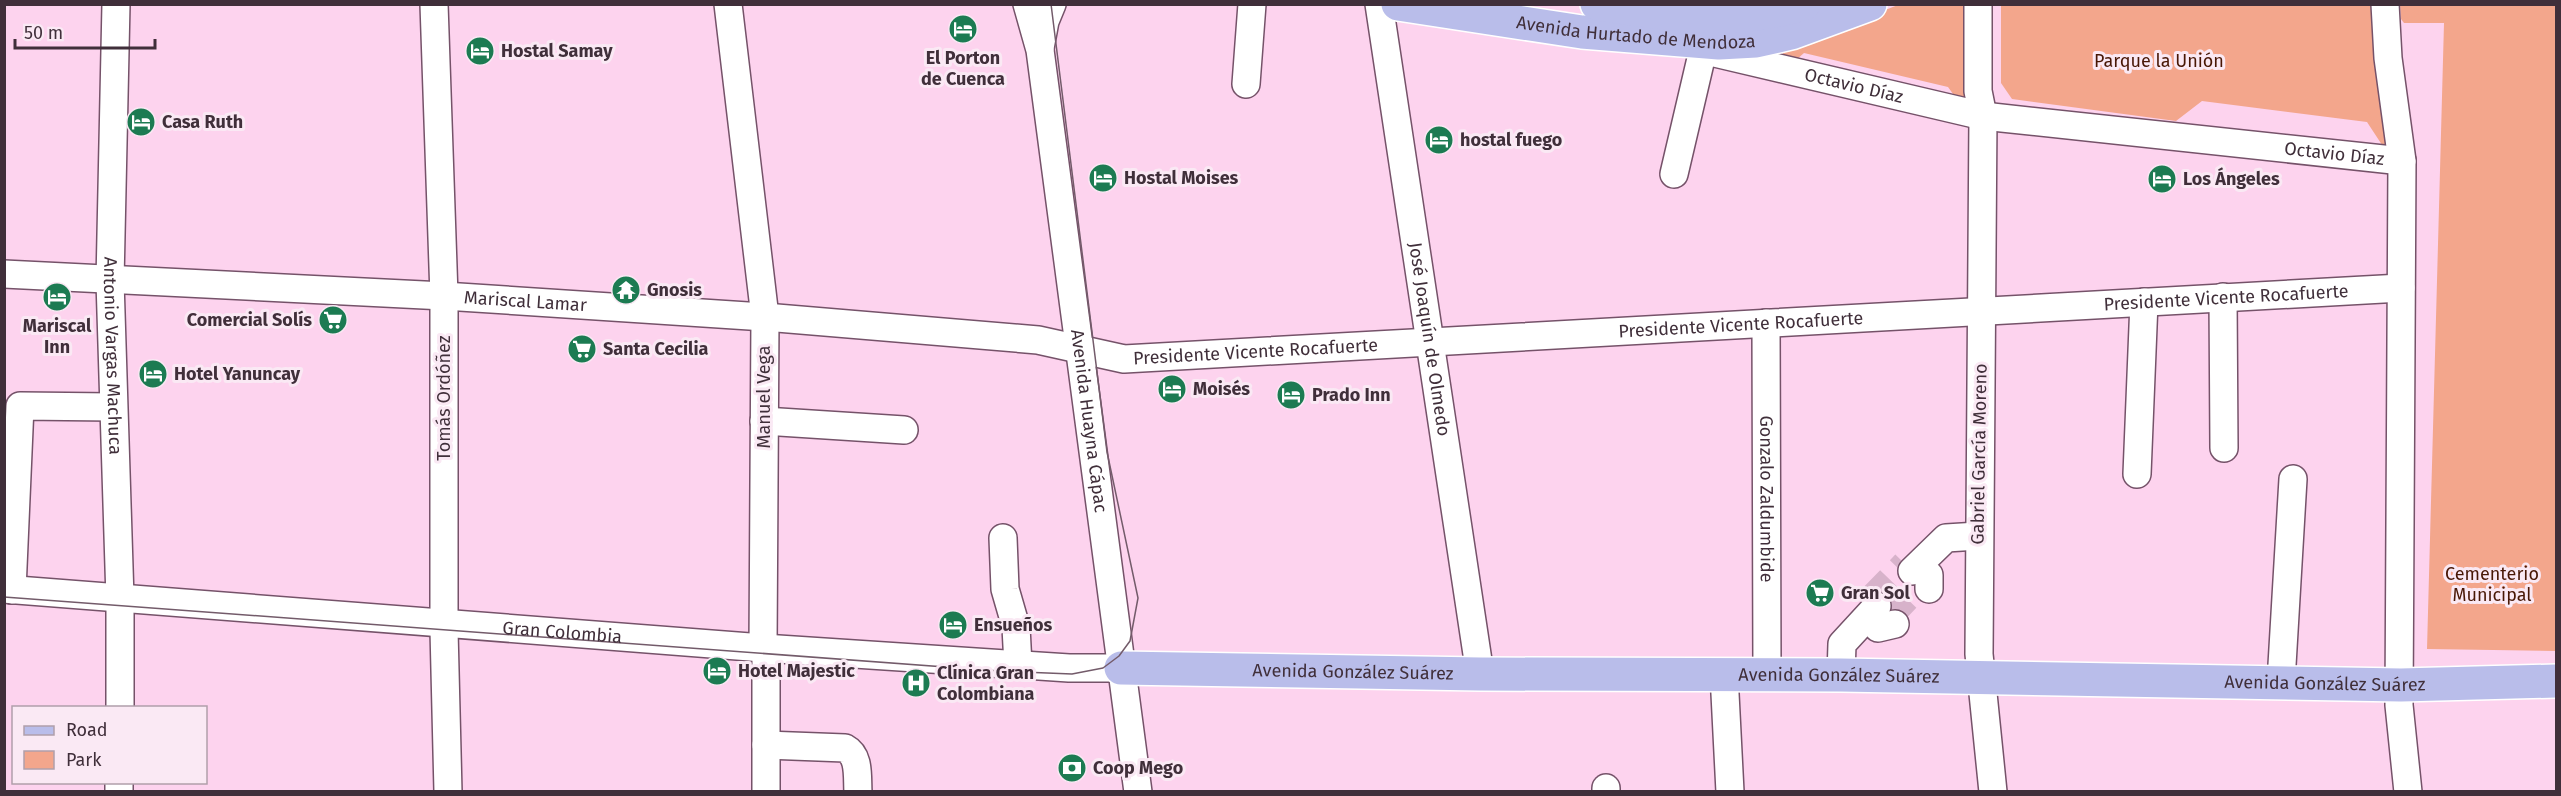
<svg xmlns="http://www.w3.org/2000/svg" width="2561" height="796" viewBox="0 0 2561 796" font-family="'Fira Sans',sans-serif">
<style>
.green{fill:#f3a68c}
.lines{fill:none;stroke-linecap:round;stroke-linejoin:round}
.minor-tunnel{stroke:#d7b2ca;stroke-width:27;stroke-dasharray:27 14;stroke-linecap:butt}
.minor-casing{stroke:#755269;stroke-width:30}
.major-casing{stroke:#fff;stroke-width:36}
.minor{stroke:#fff;stroke-width:27}
.major{stroke:#b9bdea;stroke-width:33}
.tram{stroke:#735b6a;stroke-width:1.5}
.labels{text-anchor:middle;stroke-width:6;stroke-linejoin:round;paint-order:stroke}
.street-label{font-size:18px;fill:#402f3a;stroke:#fae9f4}
.poi-label{font-size:18px;font-weight:bold;fill:#402f3a;stroke:#fae9f4;text-anchor:start}
.park-label{font-size:18px;fill:#481705;stroke:#fae9f4}
</style>
<rect width="100%" height="100%" fill="#fdd3ee"/>
<!-- green -->
<g class="green">
<polygon points="1898,5 1973,5 1969,100 1956,98 1948,87 1804,53 1796,60 1783,54 1783,50"/>
<polygon points="2001,5 2372,5 2386,151 2367,122 2202,101 2176,121 2012,99 2001,83"/>
<polygon points="2400,5 2556,5 2556,651 2427,649 2444,23 2404,23 2401,19"/>
</g>
<g class="lines">
<!-- minor-tunnel -->
<g class="minor-tunnel">
<polyline points="1871,599 1905,564"/>
<polyline points="1888,618 1922,582"/>
</g>
<!-- minor casing -->
<g class="minor-casing">
<g id="minor">
<path id="s1" d="M116 4 110 281 120 599V708"/>
<polyline points="434,4 444,296 444,630 448,792"/>
<polyline points="728,4 765,317 763,648 766,655 766,792"/>
<path id="s2" d="M1027 4 1040 50 1138 792"/>
<path id="s3" d="M1379 4 1480 674"/>
<polyline points="1978,4 1978,91 1983,116 1979,654 1993,792"/>
<polyline points="2385,4 2388,58 2402,161 2399,705 2408,792"/>
<polyline points="1040,48 1045,21 1052,4"/>
<path id="s4" d="M1702 50 1983 116 2402 161"/>
<polyline points="1246,84 1252,4"/>
<polyline points="1674,174 1703,50"/>
<path id="s5" d="M4 274 444 296 765 317 1038 340 1124 359 2401 288"/>
<polyline points="2223,297 2224,448"/>
<path id="s6" d="M1766 323 1767 674"/>
<polyline points="764,421 904,430"/>
<polyline points="2137,474 2144,302"/>
<polyline points="1003,538 1005,589 1016,627 1018,665"/>
<polyline points="1912,571 1946,538 1978,536"/>
<polyline points="1929,575 1929,589"/>
<path id="s7" d="M4 589 763 648 1069 668H1121"/>
<polyline points="12,590 20,406 113,407"/>
<polyline points="1878,628 1895,624"/>
<polyline points="1724,674 1730,792"/>
<polyline points="1841,675 1842,644 1877,606"/>
<polyline points="2281,682 2293,479"/>
<path d="M766 745 845 748C860 756 857 776 858 792"/>
<polyline points="119,792 119,782"/>
<polyline points="1606,792 1606,788"/>
</g>
</g>
<!-- major casing -->
<g class="major-casing">
<g id="major">
<path id="s8" d="M1398 4 1582 32 1719 43 1756 41 1791 33 1870 4"/>
<path d="M1597 4C1667 15 1735 25 1804 4"/>
<path id="s9" d="M1121 668 1480 674 1841 675 2401 685 2556 681"/>
</g>
</g>
<!-- minor -->
<use href="#minor" class="minor"/>
<!-- major -->
<use href="#major" class="major"/>
<!-- tram -->
<polyline class="tram" points="4,597 999,671 1072,674 1103,668 1119,656 1130,641 1138,598 1107,452 1051,4"/>
</g>
<!-- icons -->
<defs>
<g id="hotel-disc" transform="scale(1.5)"><circle r="9.5" fill="#1c7b52" stroke="#fae9f4"/><path d="M-6-4.5h1.5V1H6V5H4.5V3h-9V5H-6ZM-4 0a1.8 1.8 0 1 1 3.6 0ZM.5 0V-2.5h3Q6-2.5 6 0Z" fill="#fff"/></g>
<g id="temple-disc" transform="scale(1.5)"><circle r="9.5" fill="#1c7b52" stroke="#fae9f4"/><path d="M0-6L5-2H3V0L6.5 2.5H4V6H1.5V3h-3V6H-4V2.5H-6.5L-3 0V-2H-5Z" fill="#fff"/></g>
<g id="supermarket-disc" transform="scale(1.5)"><circle r="9.5" fill="#1c7b52" stroke="#fae9f4"/><path d="M-6-5.5h2.5l.6 2H6L4.5 2H-2.5L-4.4-4H-6ZM-1.5 3.2a1.3 1.3 0 1 0 .1 0ZM3 3.2a1.3 1.3 0 1 0 .1 0Z" fill="#fff"/></g>
<g id="hospital-disc" transform="scale(1.5)"><circle r="9.5" fill="#1c7b52" stroke="#fae9f4"/><path d="M-5-5h3v3.5h4V-5h3V5h-3V1.5h-4V5h-3Z" fill="#fff"/></g>
<g id="bank-disc" transform="scale(1.5)"><circle r="9.5" fill="#1c7b52" stroke="#fae9f4"/><path d="M-6-4H6V4H-6ZM0-2.3a2.3 2.3 0 1 0 0 4.6a2.3 2.3 0 1 0 0-4.6Z" fill="#fff"/></g>
</defs>
<g fill-rule="evenodd">
<use href="#hotel-disc" x="963" y="29"/>
<use href="#hotel-disc" x="480" y="51"/>
<use href="#hotel-disc" x="141" y="122"/>
<use href="#hotel-disc" x="1439" y="140"/>
<use href="#hotel-disc" x="1103" y="178"/>
<use href="#hotel-disc" x="2162" y="179"/>
<use href="#temple-disc" x="626" y="290"/>
<use href="#hotel-disc" x="57" y="297"/>
<use href="#supermarket-disc" x="333" y="320"/>
<use href="#supermarket-disc" x="582" y="349"/>
<use href="#hotel-disc" x="153" y="374"/>
<use href="#hotel-disc" x="1172" y="389"/>
<use href="#hotel-disc" x="1291" y="395"/>
<use href="#supermarket-disc" x="1820" y="593"/>
<use href="#hotel-disc" x="953" y="625"/>
<use href="#hotel-disc" x="717" y="671"/>
<use href="#hospital-disc" x="916" y="683"/>
<use href="#bank-disc" x="1072" y="768"/>
</g>
<g class="labels">
<!-- street labels -->
<g class="street-label">
<text dy="6" stroke="none"><textPath href="#s8" startOffset="240">Avenida Hurtado de Mendoza</textPath></text>
<text dy="6" stroke="none"><textPath href="#s4" startOffset="156">Octavio Díaz</textPath></text>
<text dy="6" stroke="none"><textPath href="#s4" startOffset="642">Octavio Díaz</textPath></text>
<text dy="6" stroke="none"><textPath href="#s5" startOffset="2228">Presidente Vicente Rocafuerte</textPath></text>
<text dy="6" stroke="none"><textPath href="#s5" startOffset="522">Mariscal Lamar</textPath></text>
<text dy="6" stroke="none"><textPath href="#s5" startOffset="1742">Presidente Vicente Rocafuerte</textPath></text>
<text dy="6" stroke="none"><textPath href="#s3" startOffset="339">José Joaquín de Olmedo</textPath></text>
<text dy="6" stroke="none"><textPath href="#s5" startOffset="1256">Presidente Vicente Rocafuerte</textPath></text>
<text dy="6" stroke="none"><textPath href="#s1" startOffset="352">Antonio Vargas Machuca</textPath></text>
<text transform="translate(764 397) rotate(-90)" y="6">Manuel Vega</text>
<text transform="translate(444 398) rotate(-90)" y="6">Tomás Ordóñez</text>
<text dy="6" stroke="none"><textPath href="#s2" startOffset="422">Avenida Huayna Cápac</textPath></text>
<text transform="translate(1979 454) rotate(-89)" y="6">Gabriel García Moreno</text>
<text dy="6" stroke="none"><textPath href="#s6" startOffset="176">Gonzalo Zaldumbide</textPath></text>
<text dy="6" stroke="none"><textPath href="#s7" startOffset="560">Gran Colombia</textPath></text>
<text dy="6" stroke="none"><textPath href="#s9" startOffset="232">Avenida González Suárez</textPath></text>
<text dy="6" stroke="none"><textPath href="#s9" startOffset="718">Avenida González Suárez</textPath></text>
<text dy="6" stroke="none"><textPath href="#s9" startOffset="1204">Avenida González Suárez</textPath></text>
</g>
<!-- poi labels -->
<g class="poi-label">
<text x="501" y="57">Hostal Samay</text>
<text x="963" y="64" text-anchor="middle">El Porton<tspan x="963" dy="21">de Cuenca</tspan></text>
<text x="162" y="128">Casa Ruth</text>
<text x="1460" y="146">hostal fuego</text>
<text x="1124" y="184">Hostal Moises</text>
<text x="2183" y="185">Los Ángeles</text>
<text x="647" y="296">Gnosis</text>
<text x="312" y="326" text-anchor="end">Comercial Solís</text>
<text x="57" y="332" text-anchor="middle">Mariscal<tspan x="57" dy="21">Inn</tspan></text>
<text x="603" y="355">Santa Cecilia</text>
<text x="174" y="380">Hotel Yanuncay</text>
<text x="1193" y="395">Moisés</text>
<text x="1312" y="401">Prado Inn</text>
<text x="1841" y="599">Gran Sol</text>
<text x="974" y="631">Ensueños</text>
<text x="738" y="677">Hotel Majestic</text>
<text x="937" y="679">Clínica Gran<tspan x="937" dy="21">Colombiana</tspan></text>
<text x="1093" y="774">Coop Mego</text>
</g>
<!-- park labels -->
<g class="park-label">
<text x="2159" y="67">Parque la Unión</text>
<text x="2492" y="580">Cementerio<tspan x="2492" dy="21">Municipal</tspan></text>
</g>
</g>
<!-- border -->
<rect width="2561" height="796" fill="none" stroke="#402f3a" stroke-width="12"/>
<!-- legend -->
<rect x="12" y="706" width="195" height="78" fill="#fae9f4" stroke="#b09faa" stroke-width="1.5"/>
<rect x="24" y="726" width="30" height="9" fill="#b9bdea" stroke="#b09faa" stroke-width="1.5"/>
<text x="66" y="736" font-size="18" fill="#402f3a">Road</text>
<rect x="24" y="751" width="30" height="18" fill="#f3a68c" stroke="#b09faa" stroke-width="1.5"/>
<text x="66" y="766" font-size="18" fill="#402f3a">Park</text>
<!-- scale -->
<path d="M15 39v9h140v-9" fill="none" stroke="#402f3a" stroke-width="3"/>
<text x="24" y="39" font-size="18" fill="#402f3a" stroke="#fae9f4" stroke-width="4.5" paint-order="stroke">50 m</text>
</svg>
